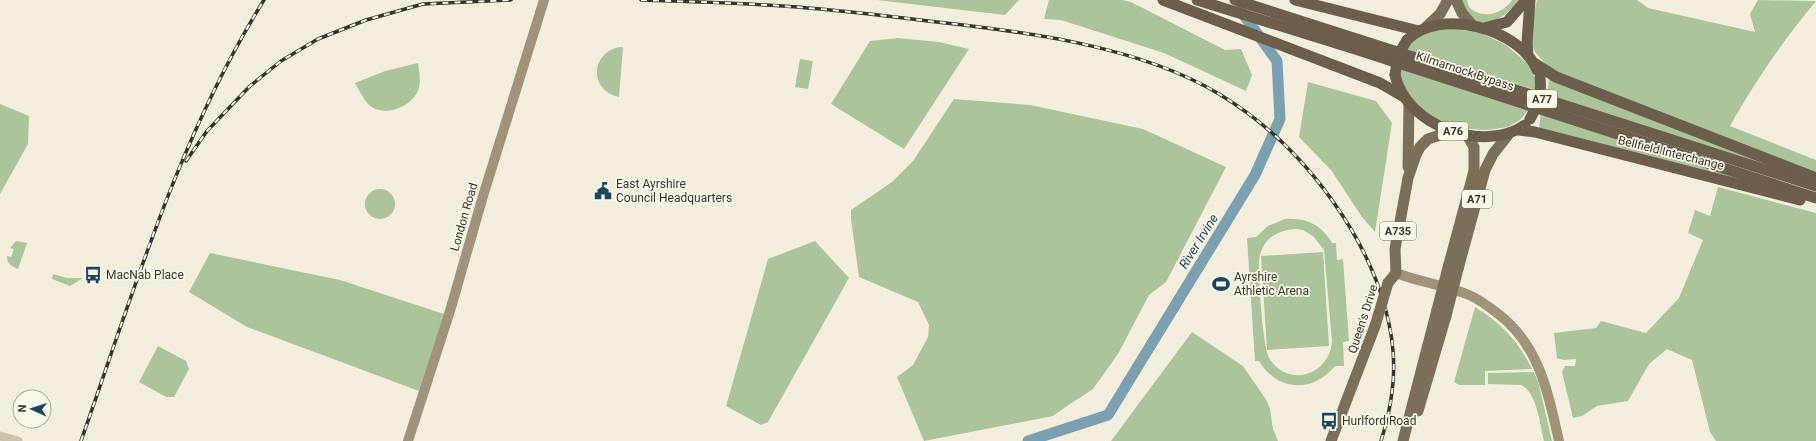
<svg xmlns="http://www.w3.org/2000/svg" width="1816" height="441" viewBox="0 0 1816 441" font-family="Roboto,sans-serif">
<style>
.green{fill:#abc49c;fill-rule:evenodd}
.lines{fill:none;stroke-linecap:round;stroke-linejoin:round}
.river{stroke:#7ba0b2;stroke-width:11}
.tertiary{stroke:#cdc3a8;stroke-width:9}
.secondary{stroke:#a09379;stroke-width:10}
.primary{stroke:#7c6f59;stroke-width:11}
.trunk{stroke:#6b5f4c;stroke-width:11}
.rail-casing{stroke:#393329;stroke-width:3.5}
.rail{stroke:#fbf8ea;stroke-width:2;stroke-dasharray:6;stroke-linecap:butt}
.primary-bridge{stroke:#7c6f59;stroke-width:11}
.trunk-bridge{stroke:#6b5f4c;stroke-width:11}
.labels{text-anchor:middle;stroke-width:3.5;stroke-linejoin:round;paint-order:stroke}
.shield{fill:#fbf8ea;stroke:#736e63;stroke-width:1}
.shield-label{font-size:11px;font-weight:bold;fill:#393329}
.street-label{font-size:12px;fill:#393329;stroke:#fbf8ea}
.poi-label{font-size:12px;fill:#393329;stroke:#fbf8ea;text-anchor:start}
.water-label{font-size:13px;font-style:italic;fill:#1c465d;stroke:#fbf8ea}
</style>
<rect width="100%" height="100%" fill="#f4efdd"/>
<!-- green -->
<g class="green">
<polygon points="877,0 1019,0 1005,15"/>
<polygon points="1049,0 1122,0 1131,2 1225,50 1241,49 1252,75 1246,91 1164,53 1061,20 1044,19"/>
<path d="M1460 0H1467L1469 7C1482 20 1503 14 1512 0H1518C1509 15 1483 34 1468 14 1465 10 1463 5 1460 0Z"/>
<path d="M1537 0H1637L1648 8 1755 32 1750 14 1758 0 1816 1C1782 42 1756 80 1730 126L1816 160V174L1586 85 1549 68 1535 52 1531 42 1532 25Z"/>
<path d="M1450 28 1481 33 1506 45 1527 63 1534 75 1536 90 1405 50C1421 32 1426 30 1450 28Z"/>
<polygon points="898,38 939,42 969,49 904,149 831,104 870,41"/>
<path d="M619 47H623L619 97C589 91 590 53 619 47Z"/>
<polygon points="800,59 813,61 808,89 795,87"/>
<path d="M418 63C419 71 421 79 419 88 413 107 384 119 368 104 363 98 359 90 355 83L385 71Z"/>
<polygon points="1399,68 1529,109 1520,120 1508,127 1487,130 1470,129 1442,122 1422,111 1403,87"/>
<polygon points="1549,78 1759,159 1757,163 1547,97"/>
<polygon points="1308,82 1376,101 1392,123 1375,232 1362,217 1331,170 1299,137"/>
<polygon points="954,99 1030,105 1143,129 1226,167 1166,282 1149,295 1118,354 1093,389 1067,406 1053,416 924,441 897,377 913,365 928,337 929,325 918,302 859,277 851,219 851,210 892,182 913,161"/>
<polygon points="0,104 29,116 28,144 0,194"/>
<polygon points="1541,112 1750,180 1749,183 1539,129"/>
<polygon points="1718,187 1816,213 1816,441 1716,441 1710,432 1692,360 1667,349 1649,364 1628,401 1597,406 1582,416 1573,418 1562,372 1565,366 1575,366 1576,359 1564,360 1557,358 1554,333 1596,328 1601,321 1646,333 1679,298 1703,240 1688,233 1695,210 1710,216"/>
<circle cx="380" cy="204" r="15"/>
<path d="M1285 219C1306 217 1322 225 1332 243H1336L1337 260 1343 259 1349 341 1343 342 1344 366H1335C1312 394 1277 391 1259 361H1255L1247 238 1256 237 1268 226ZM1296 229 1303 230 1314 237 1324 250 1332 341C1330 375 1288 389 1269 358 1263 348 1258 276 1259 261 1259 256 1261 251 1263 247 1270 234 1283 230 1296 229Z"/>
<path d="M16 241 27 243 18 269C11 266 7 264 7 256L11 257 14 249 10 248Z"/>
<polygon points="815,241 849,278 768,422 761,425 726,406 768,259"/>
<polygon points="1323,252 1329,346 1267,350 1261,256"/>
<polygon points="210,253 340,280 444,314 419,391 247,327 189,292"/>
<polygon points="53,274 67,278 83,278 70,286 52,279"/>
<path d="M1475 307C1500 322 1519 342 1532 369L1485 371V385H1459L1454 382Z"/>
<polygon points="1192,332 1243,366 1267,401 1270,409 1273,429 1278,441 1111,441"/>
<polygon points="158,346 186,361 189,369 174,397 166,397 139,382"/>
<path d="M1534 372 1539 385 1552 441H1544C1540 425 1537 392 1521 385L1488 384V373Z"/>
</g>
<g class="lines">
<!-- river -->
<polyline class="river" points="1028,441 1108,415 1255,175 1280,119 1277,61 1240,10"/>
<!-- tertiary -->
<polyline class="tertiary" points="0,436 18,441"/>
<!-- secondary -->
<g class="secondary">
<path d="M1396 273C1419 282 1445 285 1469 295 1479 299 1488 306 1497 313 1539 344 1548 392 1559 441"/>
<polyline points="408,441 450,311 483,196 544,0"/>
</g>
<!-- primary -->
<g class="primary">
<polyline points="1456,0 1462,13 1473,26"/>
<polyline points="1426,27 1440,14 1448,0"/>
<polyline points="1408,167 1409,104"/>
<polyline points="1449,264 1474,171 1474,147 1467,135"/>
<polyline points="1458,269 1485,170 1493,154 1508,135"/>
<polyline points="1388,283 1396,273 1395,249 1408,178 1416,155 1420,147 1428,139 1452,131"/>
<polyline points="1418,411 1446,316"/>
<polyline points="1331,441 1375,326"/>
<polyline points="1403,441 1437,310"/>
</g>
<!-- trunk -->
<g class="trunk">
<polyline points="1163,0 1380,83 1404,97"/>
<polyline points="1197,0 1352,48 1816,198"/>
<polyline points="1235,0 1816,186"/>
<polyline points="1295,0 1419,31"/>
<polyline points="1484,28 1507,22 1526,0"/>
<path d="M1407 40C1439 7 1520 28 1537 70"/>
<polyline points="1528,55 1527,43 1530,0"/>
<polyline points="1534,63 1556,77 1816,178"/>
<path d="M1395 75C1406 126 1483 154 1525 125"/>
<polyline points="1519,130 1535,132 1800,200"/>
</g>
<!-- rail casing -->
<g class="rail-casing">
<g id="rail">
<path d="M641 0C697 2 752 3 807 8 848 11 888 16 928 21 1020 31 1138 45 1219 94 1274 127 1317 173 1351 229 1379 276 1400 336 1392 392 1390 409 1386 425 1381 441"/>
<polyline points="186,161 207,131 250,86 281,61 318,39 366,20 423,4 511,0"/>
<path d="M81 441C134 291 179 136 264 0"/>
</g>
</g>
<!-- rail -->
<use href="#rail" class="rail"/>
<!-- primary-bridge -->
<g class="primary-bridge">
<polyline points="1437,310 1449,264"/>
<polyline points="1446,316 1458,269"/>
<polyline points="1375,326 1388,283"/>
</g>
<!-- trunk-bridge -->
<g class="trunk-bridge">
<polyline points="1395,75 1398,55 1407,40"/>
<path d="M1530 119C1538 105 1542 94 1540 78"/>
</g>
</g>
<!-- icons -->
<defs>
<g id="civic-bare" transform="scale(1.38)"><path d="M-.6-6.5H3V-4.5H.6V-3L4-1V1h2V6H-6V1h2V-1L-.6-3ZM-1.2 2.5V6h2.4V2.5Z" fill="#1c465d" stroke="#fbf8ea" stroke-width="2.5" paint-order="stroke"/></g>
<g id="bus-bare" transform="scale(1.38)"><path d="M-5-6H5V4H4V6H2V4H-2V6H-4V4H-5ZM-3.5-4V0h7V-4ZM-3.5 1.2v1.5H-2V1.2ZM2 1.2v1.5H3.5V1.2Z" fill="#1c465d" stroke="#fbf8ea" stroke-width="2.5" paint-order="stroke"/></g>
<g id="stadium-bare" transform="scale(1.38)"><path d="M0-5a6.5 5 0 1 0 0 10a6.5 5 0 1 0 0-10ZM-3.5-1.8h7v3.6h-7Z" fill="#1c465d" stroke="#fbf8ea" stroke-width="2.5" paint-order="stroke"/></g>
</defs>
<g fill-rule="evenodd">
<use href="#civic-bare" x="603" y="191"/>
<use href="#bus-bare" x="93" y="275"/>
<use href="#stadium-bare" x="1221" y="284"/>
<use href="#bus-bare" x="1329" y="421"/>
</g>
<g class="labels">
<!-- shield labels -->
<g class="shield">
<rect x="1527" y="90" width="30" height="18" rx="3"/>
<rect x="1438" y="122" width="30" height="18" rx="3"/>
<rect x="1462" y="190" width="30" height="18" rx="3"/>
<rect x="1380" y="222" width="36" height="18" rx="3"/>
</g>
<g class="shield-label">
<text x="1542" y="103">A77</text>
<text x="1453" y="135">A76</text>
<text x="1477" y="203">A71</text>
<text x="1398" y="235">A735</text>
</g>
<!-- street labels -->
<g class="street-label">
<text transform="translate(1465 71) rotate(18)" y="4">Kilmarnock Bypass</text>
<text transform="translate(1671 153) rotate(14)" y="4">Bellfield Interchange</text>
<text transform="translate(464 217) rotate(-74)" y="4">London Road</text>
<text transform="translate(1363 319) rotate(-72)" y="4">Queen's Drive</text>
</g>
<!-- poi labels -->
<g class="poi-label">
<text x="616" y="188">East Ayrshire<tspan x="616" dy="14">Council Headquarters</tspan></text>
<text x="106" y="279">MacNab Place</text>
<text x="1234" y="281">Ayrshire<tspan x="1234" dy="14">Athletic Arena</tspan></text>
<text x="1342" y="425">Hurlford Road</text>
</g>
<!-- water labels -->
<g class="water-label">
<text transform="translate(1198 241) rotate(-58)" y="5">River Irvine</text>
</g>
</g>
<!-- north arrow -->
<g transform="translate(32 409) rotate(273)"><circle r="19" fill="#fbf8ea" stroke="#ada99d"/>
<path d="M0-3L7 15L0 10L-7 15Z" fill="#1c465d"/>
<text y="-6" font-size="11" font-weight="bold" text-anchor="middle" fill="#393329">N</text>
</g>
</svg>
